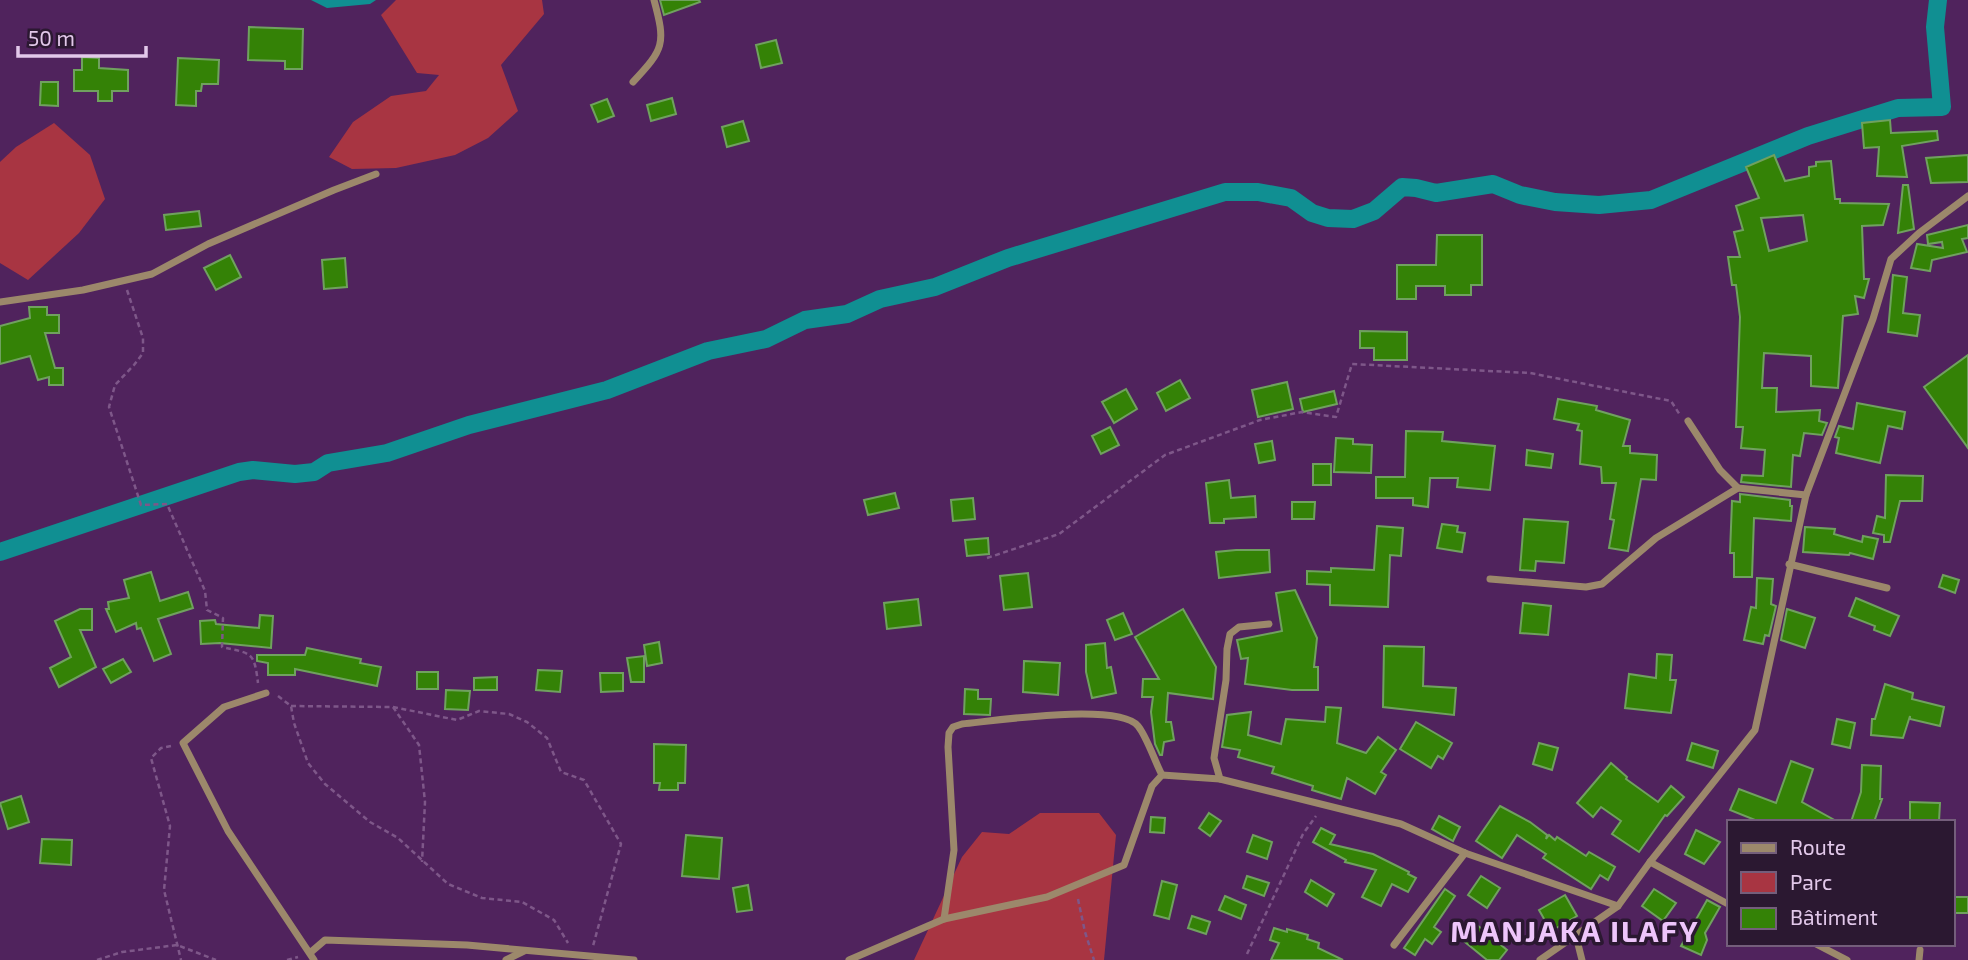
<svg xmlns="http://www.w3.org/2000/svg" width="1968" height="960" viewBox="0 0 1968 960" font-family="'Exo 2',sans-serif">
<style>
.green{fill:#a83542}
.water{fill:#108f92}
.lines{fill:none;stroke-linecap:round;stroke-linejoin:round}
.canal{stroke:#108f92;stroke-width:18}
.building{fill:#348206;stroke:#70a15f;stroke-width:2;fill-rule:evenodd}
.path{stroke:#7e5789;stroke-width:2.5;stroke-dasharray:5 3.5;stroke-linecap:butt}
.street{stroke:#9c886b;stroke-width:7}
.labels{text-anchor:middle;stroke-width:7;stroke-linejoin:round;paint-order:stroke}
.district-label{font-size:30px;font-weight:bold;letter-spacing:2px;fill:#eec5fb;stroke:#2b1831}
</style>
<rect width="100%" height="100%" fill="#50235d"/>
<!-- green -->
<g class="green">
<polygon points="396,0 542,0 544,14 501,65 518,111 488,138 455,155 396,168 352,169 329,157 353,122 391,96 426,91 439,75 417,73 381,15"/>
<polygon points="54,123 90,155 105,199 79,233 28,280 0,263 0,162 16,147"/>
<polygon points="1040,813 1099,813 1116,835 1104,960 914,960 962,857 982,832 1009,834"/>
</g>
<!-- water -->
<polygon class="water" points="311,0 376,0 370,4 327,8"/>
<g class="lines">
<!-- canal -->
<polyline class="canal" points="0,552 239,472 253,470 295,474 314,472 328,463 387,453 469,425 607,390 708,351 766,339 805,320 847,314 880,299 935,287 1008,258 1225,192 1258,192 1291,198 1312,213 1328,218 1353,219 1374,211 1402,187 1416,188 1436,193 1493,184 1520,195 1555,202 1599,205 1651,200 1808,136 1898,108 1942,107 1935,27 1938,0"/>
</g>
<!-- building -->
<g class="building">
<polygon points="660,0 699,0 700,2 664,15"/>
<polygon points="249,27 303,29 302,69 285,69 285,61 248,60"/>
<polygon points="776,40 782,63 761,68 756,45"/>
<polygon points="82,57 99,58 99,68 128,70 128,91 112,91 112,101 98,101 98,91 74,91 74,70 82,70"/>
<polygon points="178,58 219,60 218,84 202,84 201,91 196,91 196,106 176,105"/>
<polygon points="41,82 58,82 58,106 40,105"/>
<polygon points="672,98 676,114 651,121 647,105"/>
<polygon points="607,99 614,116 598,122 591,105"/>
<polygon points="1890,120 1891,133 1937,131 1938,140 1902,146 1907,177 1877,176 1879,147 1864,148 1862,123"/>
<polygon points="743,121 749,141 727,147 722,127"/>
<path d="M1774 155 1785 181 1809 176V167L1816 166V162L1831 161 1835 199H1840V203L1889 204 1883 225 1862 226 1864 279H1869L1864 298 1855 296 1858 314 1843 316 1838 388 1811 386V356L1764 353 1762 388H1777L1776 412 1820 410 1819 421 1827 423 1822 435 1804 433 1800 456 1793 455 1791 487 1741 482 1742 475 1763 476 1765 450 1741 448 1743 427H1736L1740 317 1736 285H1732L1728 257H1740L1734 232 1743 230 1736 206 1759 198 1746 167ZM1803 215 1807 241 1769 251 1761 218Z"/>
<polygon points="1968,155 1968,182 1931,183 1926,158"/>
<polygon points="1903,185 1908,185 1914,229 1898,233"/>
<polygon points="199,211 201,226 166,230 164,215"/>
<polygon points="1968,225 1968,238 1962,239 1967,252 1932,260 1930,271 1911,268 1917,244 1943,248 1942,242 1928,244 1927,235"/>
<polygon points="1437,235 1482,235 1482,285 1471,285 1471,295 1445,295 1445,286 1416,286 1416,299 1397,299 1397,265 1436,265"/>
<polygon points="230,255 241,277 216,290 204,268"/>
<polygon points="345,258 347,287 324,289 322,260"/>
<polygon points="1893,275 1907,277 1903,313 1920,315 1917,336 1888,332"/>
<polygon points="29,307 47,307 47,315 59,315 59,333 45,333 55,368 63,368 63,385 49,385 49,377 38,380 30,356 0,364 0,326 30,318"/>
<polygon points="1360,331 1407,332 1407,360 1374,360 1374,348 1360,348"/>
<polygon points="1968,355 1968,448 1924,387"/>
<polygon points="1180,380 1190,398 1166,411 1157,393"/>
<polygon points="1287,382 1293,409 1258,417 1252,390"/>
<polygon points="1126,389 1137,409 1114,423 1102,402"/>
<polygon points="1334,391 1337,404 1303,412 1300,399"/>
<polygon points="1558,399 1597,406 1596,410 1630,420 1623,446 1630,446 1630,453 1657,455 1656,480 1641,479 1628,551 1609,548 1614,520 1610,519 1616,483 1602,483 1601,467 1580,464 1582,431 1577,430 1579,424 1554,419"/>
<polygon points="1857,403 1905,412 1902,429 1888,426 1880,463 1836,453 1839,438 1835,437 1839,426 1853,429"/>
<polygon points="1110,427 1119,445 1101,454 1092,436"/>
<polygon points="1406,431 1443,432 1442,441 1495,446 1490,490 1457,487 1458,478 1430,478 1428,507 1413,505 1413,498 1376,498 1376,477 1405,477"/>
<polygon points="1336,438 1353,439 1353,444 1372,445 1371,473 1334,472"/>
<polygon points="1272,441 1275,460 1259,463 1255,444"/>
<polygon points="1527,450 1553,454 1551,468 1526,465"/>
<rect x="1313" y="464" width="18" height="21"/>
<polygon points="1886,475 1923,476 1922,501 1900,501 1890,542 1884,542 1884,535 1873,533 1877,516 1885,518"/>
<polygon points="1229,480 1231,498 1255,496 1256,517 1224,519 1224,523 1210,523 1206,483"/>
<polygon points="895,493 899,508 868,515 864,500"/>
<polygon points="1740,494 1790,500 1790,506 1792,506 1791,521 1754,518 1752,577 1734,577 1734,553 1730,553 1732,501 1740,502"/>
<polygon points="973,498 975,519 953,521 951,500"/>
<polygon points="1292,502 1315,502 1314,519 1292,519"/>
<polygon points="1524,519 1568,522 1564,563 1536,561 1535,571 1520,570"/>
<polygon points="1442,524 1458,526 1457,532 1465,533 1462,552 1437,548"/>
<polygon points="1377,526 1403,528 1401,556 1390,555 1388,607 1330,605 1330,585 1307,584 1307,571 1331,572 1331,568 1374,570"/>
<polygon points="1805,527 1835,529 1834,534 1862,542 1863,536 1878,539 1873,559 1850,553 1849,555 1803,552"/>
<polygon points="988,538 989,554 967,556 965,540"/>
<polygon points="1236,550 1269,550 1270,572 1219,578 1216,552"/>
<polygon points="151,572 160,601 188,592 193,608 158,619 171,654 154,661 141,628 137,629 136,623 116,632 106,609 109,609 108,602 129,598 124,580"/>
<polygon points="1028,573 1032,607 1004,610 1000,576"/>
<polygon points="1943,575 1959,580 1955,593 1939,587"/>
<polygon points="1757,578 1773,579 1771,604 1776,606 1769,636 1765,635 1763,644 1744,640 1751,607 1756,608"/>
<polygon points="1295,590 1317,638 1314,667 1318,667 1318,690 1292,690 1245,684 1248,658 1241,659 1237,640 1282,631 1276,593"/>
<polygon points="1856,598 1899,616 1890,636 1874,630 1875,626 1849,616"/>
<polygon points="918,599 921,625 887,629 884,603"/>
<polygon points="1523,603 1551,606 1548,635 1520,633"/>
<polygon points="80,609 92,609 92,630 80,630 96,667 59,687 50,668 71,657 55,621"/>
<polygon points="1183,609 1216,667 1213,699 1168,693 1166,722 1171,722 1174,740 1164,742 1162,755 1160,755 1155,744 1151,712 1153,697 1142,697 1143,679 1159,679 1135,637"/>
<polygon points="1787,609 1815,618 1805,648 1781,640"/>
<polygon points="1123,613 1132,634 1115,640 1107,620"/>
<polygon points="260,615 273,616 271,648 220,643 201,644 200,621 215,620 216,624 259,628"/>
<polygon points="659,642 662,663 647,666 644,645"/>
<polygon points="1105,643 1107,668 1111,667 1116,693 1092,698 1086,672 1086,645"/>
<polygon points="1384,646 1424,647 1423,686 1456,688 1454,715 1383,707"/>
<polygon points="307,648 361,659 360,663 381,667 377,686 295,669 295,675 268,675 268,663 257,661 257,655 305,655"/>
<polygon points="1657,654 1672,655 1670,680 1676,680 1671,713 1625,708 1629,674 1656,678"/>
<polygon points="644,656 644,682 631,682 627,658"/>
<polygon points="123,659 131,672 111,683 103,669"/>
<polygon points="1024,661 1060,663 1058,695 1023,692"/>
<polygon points="538,670 562,671 560,692 536,690"/>
<rect x="417" y="672" width="21" height="17"/>
<polygon points="600,673 623,673 623,691 601,692"/>
<polygon points="497,677 497,690 474,690 474,678"/>
<polygon points="1885,684 1913,693 1912,699 1944,707 1940,726 1910,719 1910,716 1903,738 1871,735 1872,719 1875,719"/>
<polygon points="965,689 978,690 978,699 991,699 990,715 964,714"/>
<polygon points="446,690 470,691 468,710 445,709"/>
<polygon points="1326,707 1341,708 1337,743 1366,753 1378,737 1396,750 1381,772 1386,775 1375,794 1347,778 1341,799 1312,790 1313,786 1272,773 1274,767 1238,757 1240,750 1222,747 1227,715 1251,712 1248,735 1281,744 1286,719 1325,722"/>
<polygon points="1837,719 1855,723 1850,748 1832,744"/>
<polygon points="1416,722 1452,743 1443,759 1438,756 1431,768 1400,749"/>
<polygon points="1539,743 1558,748 1552,770 1533,764"/>
<polygon points="1692,743 1718,751 1713,768 1687,760"/>
<polygon points="654,744 686,745 685,783 678,783 678,790 659,790 660,783 654,783"/>
<polygon points="1791,761 1813,769 1802,802 1838,822 1760,822 1730,810 1739,789 1776,803"/>
<polygon points="1611,763 1627,777 1626,779 1658,802 1671,786 1684,797 1667,816 1665,815 1639,852 1612,834 1621,821 1601,807 1593,817 1577,803"/>
<polygon points="1862,765 1881,766 1880,799 1882,799 1874,822 1851,822 1861,792"/>
<polygon points="21,796 29,822 8,829 0,803"/>
<polygon points="1910,802 1940,803 1939,821 1910,821"/>
<polygon points="1500,806 1530,822 1547,835 1546,839 1549,835 1555,840 1557,837 1586,856 1589,852 1615,867 1608,880 1600,875 1591,889 1543,858 1546,854 1517,835 1502,858 1476,841"/>
<polygon points="1209,813 1221,821 1210,836 1199,828"/>
<polygon points="1439,816 1460,827 1453,841 1432,829"/>
<polygon points="1151,817 1165,818 1164,833 1150,832"/>
<polygon points="1321,828 1335,835 1330,844 1373,854 1409,872 1408,874 1416,878 1408,892 1392,884 1381,906 1362,897 1376,870 1345,862 1346,860 1313,842"/>
<polygon points="1696,830 1720,842 1704,864 1685,854"/>
<polygon points="686,835 722,838 719,879 682,876"/>
<polygon points="1253,835 1272,842 1267,859 1247,852"/>
<polygon points="42,839 72,840 71,865 40,863"/>
<polygon points="1247,876 1269,883 1264,896 1243,888"/>
<polygon points="1481,876 1500,888 1487,908 1468,895"/>
<polygon points="1311,880 1334,894 1327,906 1305,892"/>
<polygon points="1162,881 1177,885 1169,919 1154,915"/>
<polygon points="748,885 752,910 737,912 733,888"/>
<polygon points="1445,889 1455,896 1434,927 1441,932 1432,944 1425,939 1415,955 1404,948"/>
<polygon points="1654,889 1676,903 1663,921 1642,906"/>
<polygon points="1565,895 1577,916 1551,931 1539,910"/>
<polygon points="1225,896 1246,905 1241,919 1219,910"/>
<rect x="1952" y="897" width="16" height="16"/>
<polygon points="1707,900 1720,907 1705,933 1707,940 1701,955 1681,946"/>
<polygon points="1192,916 1210,922 1206,934 1188,928"/>
<polygon points="1471,920 1507,950 1499,960 1487,960 1460,938"/>
<polygon points="1274,928 1287,932 1287,929 1308,935 1307,939 1319,943 1318,948 1343,960 1271,960 1279,943 1270,940"/>
</g>
<g class="lines">
<!-- path -->
<g class="path">
<path d="M127 290 143 338V353L134 365 115 385 109 407 141 505 167 504 205 591 207 610 223 618 222 647C252 654 254 651 258 683"/>
<polyline points="987,558 1059,534 1165,455 1260,420 1302,412 1336,417 1352,364 1530,373 1671,401 1680,415"/>
<polyline points="278,696 291,706 294,723 308,763 325,784 370,822 398,838 448,884 482,898 522,902 554,920 568,943"/>
<polyline points="291,706 393,707 419,745 425,802 422,862"/>
<polyline points="393,707 457,720 479,711 509,714 527,722 547,738 561,772 584,780 621,844 593,946"/>
<polyline points="171,746 161,748 151,758 170,826 164,890 181,960"/>
<polyline points="1078,899 1085,932 1094,960"/>
<polyline points="1247,954 1303,834 1316,816"/>
<polyline points="97,960 122,952 177,945 216,960"/>
<polyline points="287,960 298,957"/>
</g>
<!-- street -->
<g class="street">
<path d="M633 82C664 49 666 44 654 0"/>
<polyline points="0,302 83,290 152,274 208,244 334,190 376,174"/>
<polyline points="1688,421 1720,470 1738,488 1806,495"/>
<polyline points="1789,564 1887,588"/>
<polyline points="1490,579 1586,587 1602,584 1656,538 1738,488"/>
<polyline points="1269,624 1239,627 1230,634 1227,649 1226,680 1214,758 1220,779 1401,824 1465,853 1618,906"/>
<polyline points="266,693 224,707 183,743 228,831 314,960"/>
<polyline points="1650,862 1728,904"/>
<path d="M944 919 954 850 948 747 949 733 953 727 962 724C994 721 1118 702 1138 726 1147 737 1155 762 1162 775"/>
<polyline points="1576,936 1582,960"/>
<polyline points="1816,944 1847,960"/>
<polyline points="1394,945 1465,853"/>
<polyline points="311,952 325,940 467,945 634,960"/>
<polyline points="506,960 524,951"/>
<polyline points="849,960 944,919 1047,897 1124,865 1152,786 1162,775 1220,779"/>
<polyline points="1540,960 1618,906 1650,862 1755,730 1806,495 1873,319 1891,259 1919,233 1968,196"/>
<polyline points="1919,960 1920,950"/>
</g>
</g>
<g class="labels">
<!-- district labels -->
<g class="district-label">
<text x="1575" y="942">MANJAKA ILAFY</text>
</g>
</g>
<!-- legend -->
<rect x="1727" y="820" width="228" height="126" fill="#2b1831" stroke="#745e7b" stroke-width="2"/>
<rect x="1741" y="843" width="35" height="10" fill="#9c886b" stroke="#745e7b" stroke-width="2"/>
<text x="1790" y="855" font-size="21" fill="#e2c8ea">Route</text>
<rect x="1741" y="872" width="35" height="21" fill="#a83542" stroke="#745e7b" stroke-width="2"/>
<text x="1790" y="890" font-size="21" fill="#e2c8ea">Parc</text>
<rect x="1741" y="908" width="35" height="21" fill="#348206" stroke="#745e7b" stroke-width="2"/>
<text x="1790" y="925" font-size="21" fill="#e2c8ea">Bâtiment</text>
<!-- scale -->
<path d="M18 46v10h128v-10" fill="none" stroke="#e2c8ea" stroke-width="3.5"/>
<text x="28" y="46" font-size="21" fill="#e2c8ea" stroke="#2b1831" stroke-width="5" paint-order="stroke">50 m</text>
</svg>
